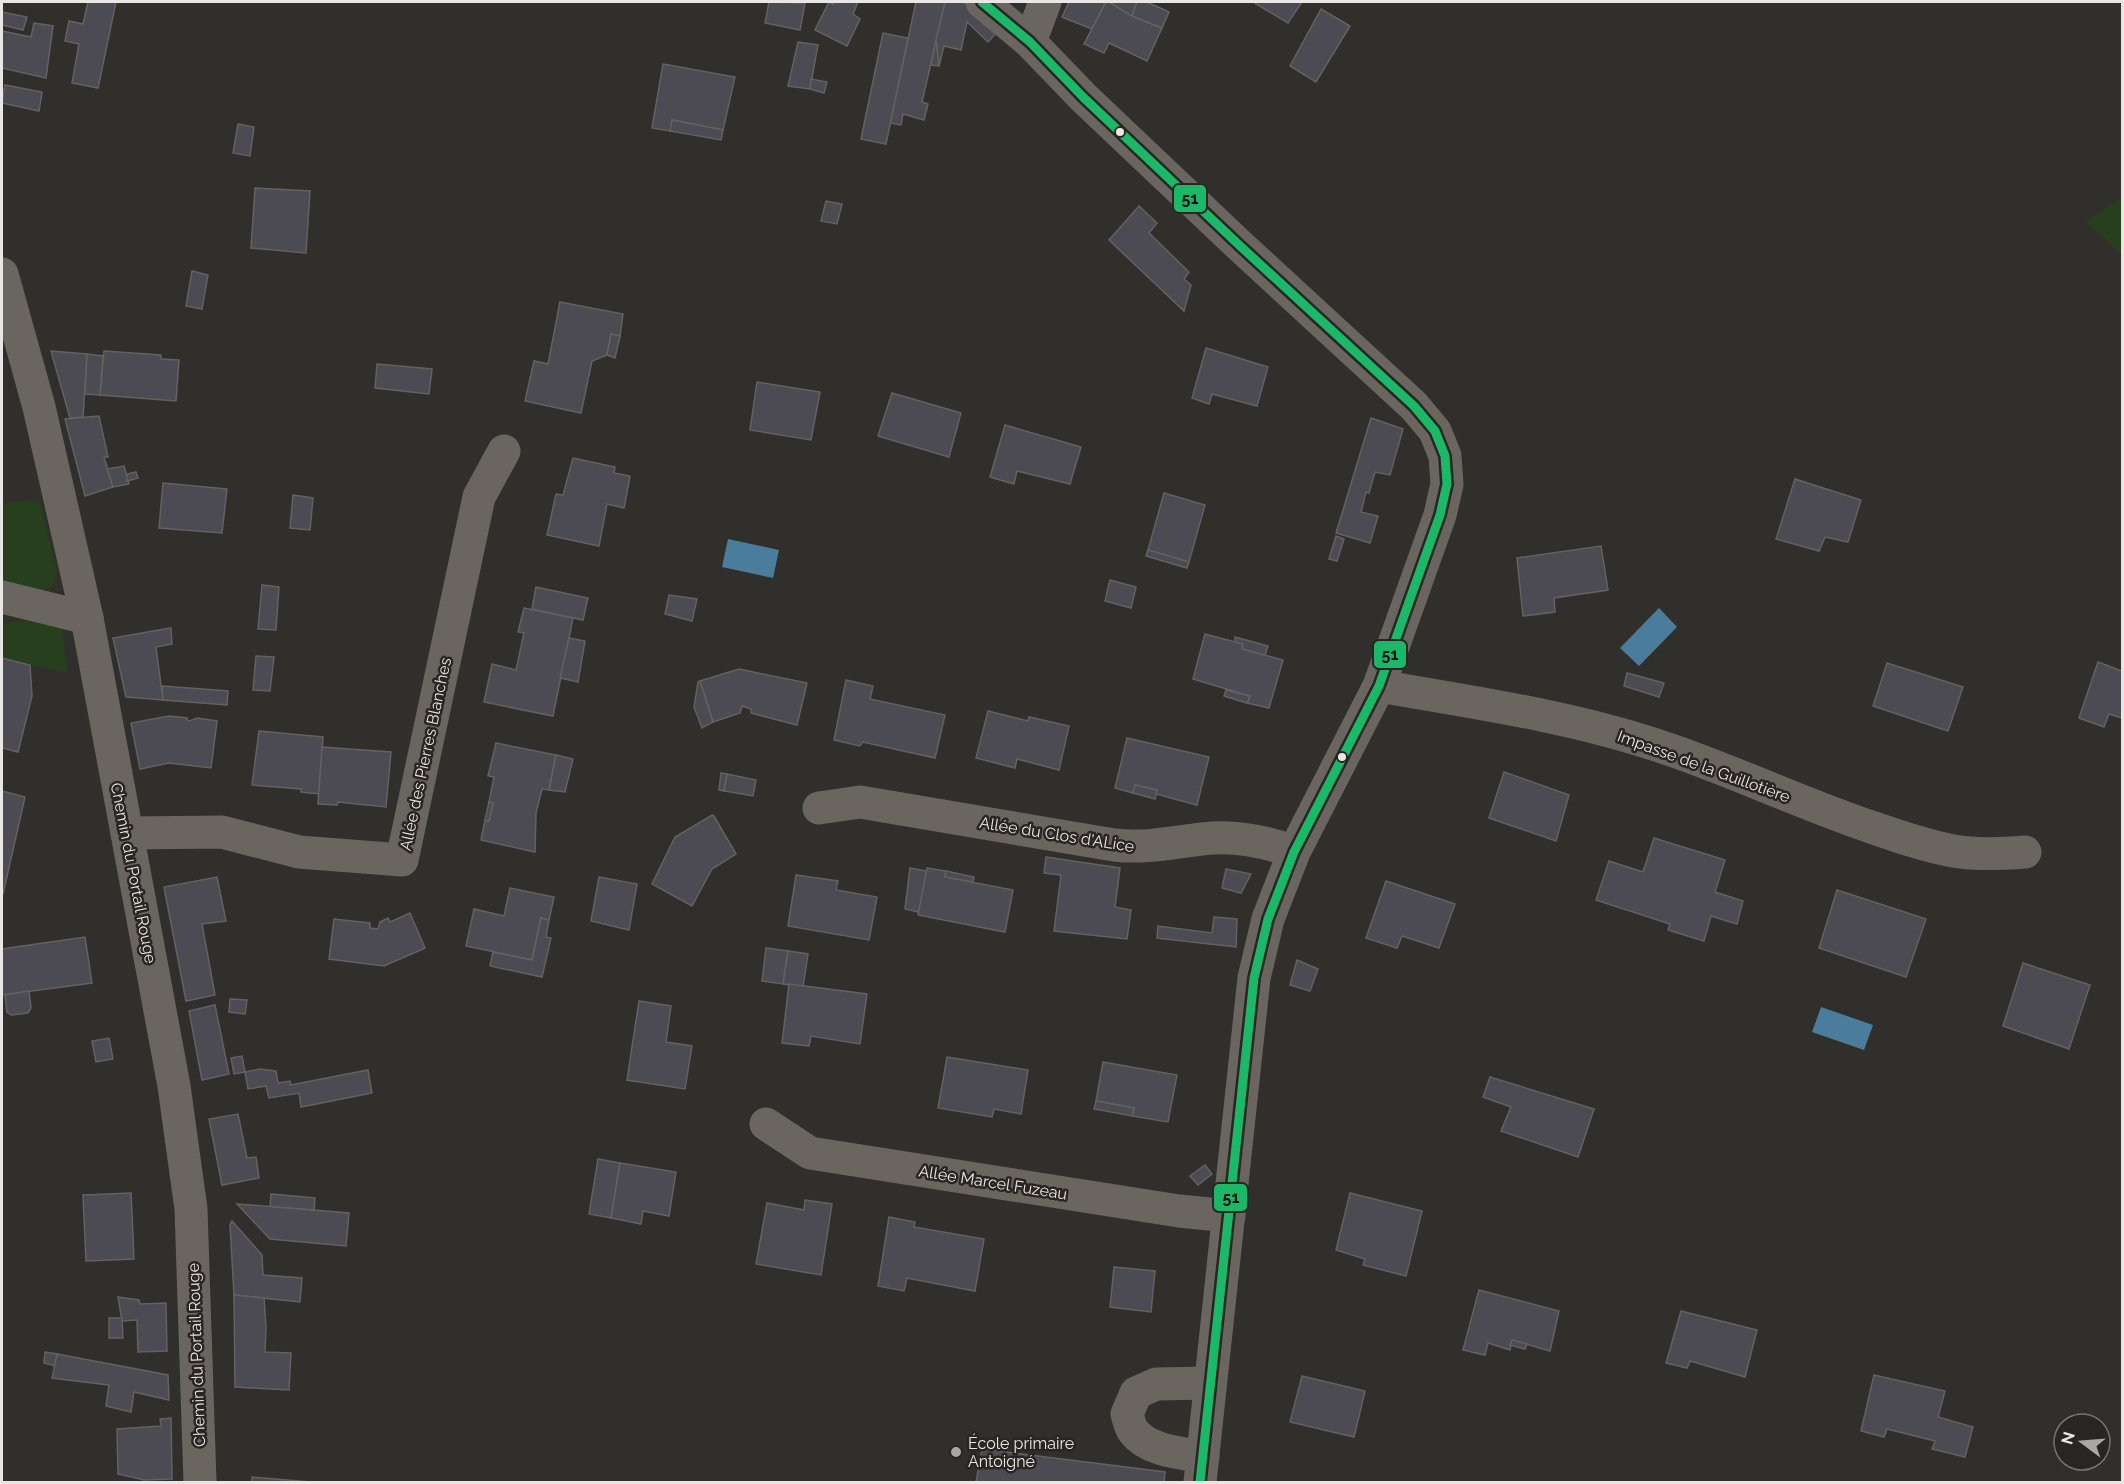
<svg xmlns="http://www.w3.org/2000/svg" width="2124" height="1484" viewBox="0 0 2124 1484" font-family="Raleway,sans-serif">
<style>
.green{fill:#273f1d}
.water{fill:#4a7d9b}
.building{fill:#4c4a52;stroke:#626261;stroke-width:1.5}
.lines{fill:none;stroke-linecap:round;stroke-linejoin:round}
.minor{stroke:#6b655f;stroke-width:33}
.bus-1-casing{stroke:#282522;stroke-width:14}
.bus-1{stroke:#1ab867;stroke-width:9}
.bus-dot{fill:#e9e7e5;stroke:#282522;stroke-width:2}
.poi-dot{fill:#a9a7a4;stroke:#282522;stroke-width:2}
.labels{text-anchor:middle;stroke-width:5;stroke-linejoin:round;paint-order:stroke}
.street-label{font-size:16px;fill:#e9e7e5;stroke:#282522}
.poi-label{font-size:16px;fill:#e9e7e5;stroke:#282522;text-anchor:start}
.line-badge{stroke:#282522;stroke-width:2}
.pale-badge-label{font-size:16px;text-anchor:middle;font-weight:bold;fill:#111}
</style>
<rect width="100%" height="100%" fill="#312f2c"/>
<!-- green -->
<g class="green">
<polygon points="2122,198 2122,255 2085,221"/>
<path d="M39 500 57 570C55 602 24 589 2 585V503Z"/>
<polygon points="19,620 37,622 62,628 67,673 2,658 2,624"/>
</g>
<!-- water -->
<g class="water">
<polygon points="728,539 779,550 773,578 722,567"/>
<polygon points="1659,608 1677,627 1639,666 1620,648"/>
<polygon points="1821,1007 1873,1025 1864,1050 1812,1032"/>
</g>
<!-- building -->
<g class="building">
<polygon points="88,2 116,2 98,88 72,83 79,44 65,41 69,21 83,24"/>
<polygon points="769,2 805,3 800,30 765,23"/>
<polygon points="829,2 833,4 834,2 858,2 853,14 860,19 847,46 815,30"/>
<polygon points="916,2 945,2 922,102 928,104 924,120 903,114 901,125 890,123"/>
<polygon points="945,2 962,2 972,7 998,31 988,42 967,22 961,50 944,46 939,66 936,40"/>
<polygon points="1069,2 1106,2 1092,29 1062,17"/>
<polygon points="1106,2 1109,2 1132,16 1162,28 1147,61 1109,43 1104,53 1084,44"/>
<polygon points="1109,2 1137,2 1132,16"/>
<polygon points="1137,2 1147,2 1169,12 1162,28 1132,16"/>
<polygon points="1253,2 1302,2 1288,23"/>
<polygon points="1321,9 1350,26 1316,82 1290,66"/>
<polygon points="2,12 27,17 23,30 2,25"/>
<polygon points="34,23 53,26 46,78 2,68 2,31 31,37"/>
<polygon points="883,33 908,38 886,144 861,139"/>
<polygon points="936,40 939,66 931,65"/>
<polygon points="798,42 818,45 810,89 788,86"/>
<polygon points="663,64 735,77 723,130 672,120 670,131 652,128"/>
<polygon points="811,79 827,82 824,93 810,89"/>
<polygon points="5,85 42,92 39,111 2,103"/>
<polygon points="672,120 723,130 721,140 670,131"/>
<polygon points="238,124 254,127 250,156 233,153"/>
<polygon points="255,188 310,191 306,253 251,248"/>
<polygon points="826,201 842,204 837,224 821,221"/>
<polygon points="1139,206 1157,223 1149,233 1189,272 1184,279 1191,285 1184,311 1109,240"/>
<polygon points="192,271 208,275 202,309 186,306"/>
<polygon points="560,302 623,314 620,336 611,334 607,355 592,361 581,413 525,401 534,361 548,364"/>
<polygon points="611,334 620,336 615,358 607,355"/>
<polygon points="1206,348 1268,367 1257,406 1212,394 1209,404 1192,398"/>
<polygon points="51,351 87,354 83,417 70,418"/>
<polygon points="104,351 161,355 161,359 179,360 176,401 100,395"/>
<polygon points="87,354 103,356 100,395 85,394"/>
<polygon points="377,364 432,369 429,394 375,388"/>
<polygon points="757,382 820,392 811,440 750,430"/>
<polygon points="892,393 961,413 949,457 878,436"/>
<polygon points="99,416 108,457 104,457 113,487 85,496 65,419"/>
<polygon points="1371,418 1403,429 1390,475 1375,472 1369,493 1366,492 1361,512 1378,516 1370,543 1336,533"/>
<polygon points="1005,425 1081,447 1070,484 1017,471 1014,484 990,477"/>
<polygon points="573,458 615,467 614,473 630,476 624,508 607,504 599,546 547,535 556,494 563,495"/>
<polygon points="124,466 129,484 113,487 107,469"/>
<polygon points="136,472 138,478 127,481 127,474"/>
<polygon points="1795,479 1861,500 1848,542 1825,537 1819,551 1776,539"/>
<polygon points="163,483 227,489 222,533 159,528"/>
<polygon points="1164,493 1205,505 1189,562 1148,550"/>
<polygon points="293,495 313,498 310,530 290,528"/>
<polygon points="1336,536 1344,539 1337,561 1329,559"/>
<polygon points="1601,546 1608,590 1554,598 1555,612 1523,616 1517,558"/>
<polygon points="1148,550 1189,562 1187,568 1146,556"/>
<polygon points="1110,580 1136,587 1131,608 1105,601"/>
<polygon points="262,585 279,587 276,630 258,629"/>
<polygon points="536,587 588,598 583,620 532,609"/>
<polygon points="669,595 697,599 692,621 665,614"/>
<polygon points="524,608 573,618 553,716 484,702 492,664 516,670 524,633 518,632"/>
<polygon points="171,628 172,644 156,647 163,700 126,697 113,638"/>
<polygon points="1205,634 1243,644 1242,649 1283,660 1269,708 1247,703 1250,696 1193,679"/>
<polygon points="1235,637 1268,646 1265,655 1242,649 1243,644 1235,642"/>
<polygon points="569,638 585,641 578,682 560,678"/>
<polygon points="256,656 274,657 270,691 253,690"/>
<polygon points="2,658 30,665 32,696 18,752 2,748"/>
<polygon points="2098,662 2122,671 2122,718 2109,714 2104,727 2079,718"/>
<polygon points="1887,663 1963,687 1948,731 1873,706"/>
<polygon points="739,669 807,683 797,725 751,713 751,709 742,706 740,713 713,722 700,681"/>
<polygon points="1627,673 1664,683 1659,697 1624,686"/>
<polygon points="846,680 873,686 870,699 945,715 935,758 863,742 860,746 834,740"/>
<polygon points="700,681 713,722 702,728 694,707 698,682"/>
<polygon points="162,686 228,691 227,705 163,700"/>
<polygon points="1226,690 1250,696 1247,703 1224,696"/>
<polygon points="988,711 1028,721 1029,717 1069,726 1059,770 1017,759 1015,768 976,758"/>
<polygon points="169,716 187,718 187,720 190,721 197,718 217,721 211,768 169,763 140,769 131,723"/>
<polygon points="259,731 323,737 319,794 301,792 301,789 252,785"/>
<polygon points="1127,738 1209,757 1197,805 1156,794 1157,790 1135,785 1133,793 1115,788"/>
<polygon points="496,743 556,755 549,790 542,789 536,813 535,852 481,840 485,820 489,821 493,803 489,802 494,777 488,776"/>
<polygon points="322,747 391,752 386,807 338,802 337,805 318,804"/>
<polygon points="556,755 573,759 565,792 549,790"/>
<polygon points="1504,772 1569,795 1556,841 1489,818"/>
<polygon points="721,773 727,774 724,791 719,790"/>
<polygon points="727,774 756,780 753,796 724,791"/>
<polygon points="1135,785 1157,790 1155,799 1133,793"/>
<polygon points="2,791 25,797 3,894 2,894"/>
<polygon points="489,802 493,803 489,821 485,820"/>
<polygon points="712,815 714,816 736,854 712,869 692,906 652,884 675,837"/>
<polygon points="1654,838 1725,860 1715,892 1743,901 1737,924 1711,916 1704,941 1668,930 1670,924 1596,900 1609,861 1643,872"/>
<polygon points="1046,857 1120,868 1115,907 1131,910 1127,939 1054,931 1061,875 1044,873"/>
<polygon points="910,868 927,871 919,912 905,909"/>
<polygon points="927,868 946,871 945,877 1013,890 1005,932 918,915"/>
<polygon points="1226,869 1251,874 1241,893 1222,888"/>
<polygon points="946,871 974,877 973,882 945,877"/>
<polygon points="796,875 838,881 836,890 877,897 869,940 788,926"/>
<polygon points="217,877 226,921 202,924 215,995 186,1001 164,887"/>
<polygon points="599,877 637,884 629,930 591,921"/>
<polygon points="1386,881 1455,904 1439,948 1402,936 1397,948 1366,938"/>
<polygon points="510,888 554,897 549,920 541,918 532,960 466,946 474,909 504,916"/>
<polygon points="1837,890 1926,919 1906,977 1819,948"/>
<polygon points="410,913 425,948 384,966 329,959 334,919 370,923 370,928 378,929 380,922 388,918 390,922"/>
<polygon points="1214,917 1237,919 1236,947 1157,938 1158,926 1212,933"/>
<polygon points="541,918 549,920 546,937 551,938 542,977 490,966 493,952 532,960"/>
<polygon points="85,937 92,983 2,995 2,949"/>
<polygon points="766,948 788,951 783,984 762,981"/>
<polygon points="788,951 808,954 803,987 783,984"/>
<polygon points="1297,960 1318,969 1310,991 1290,985"/>
<polygon points="2023,963 2090,985 2069,1049 2003,1026"/>
<polygon points="789,984 867,994 860,1044 811,1036 809,1046 782,1043"/>
<polygon points="29,991 31,1008 28,1013 11,1015 7,1012 5,995"/>
<polygon points="230,999 247,1000 245,1014 229,1012"/>
<polygon points="639,1001 671,1006 666,1042 692,1046 685,1089 627,1080"/>
<polygon points="215,1005 229,1074 202,1080 189,1011"/>
<polygon points="109,1038 113,1059 96,1062 92,1041"/>
<polygon points="242,1056 245,1072 234,1074 231,1058"/>
<polygon points="947,1057 1028,1070 1021,1114 994,1109 992,1117 938,1108"/>
<polygon points="1103,1062 1177,1075 1168,1122 1132,1116 1134,1108 1096,1101"/>
<polygon points="260,1069 276,1071 278,1083 290,1081 291,1085 368,1070 372,1093 301,1107 299,1093 269,1098 266,1086 248,1089 245,1072"/>
<polygon points="1490,1077 1594,1109 1578,1157 1501,1131 1511,1107 1483,1097"/>
<polygon points="1096,1101 1134,1108 1132,1116 1094,1109"/>
<polygon points="238,1114 247,1158 256,1157 259,1178 222,1185 209,1119"/>
<polygon points="598,1159 620,1163 611,1218 589,1214"/>
<polygon points="620,1163 676,1172 669,1216 643,1211 641,1224 611,1218"/>
<polygon points="1205,1165 1212,1174 1198,1185 1190,1176"/>
<polygon points="131,1193 134,1259 86,1261 83,1195"/>
<polygon points="1350,1193 1422,1211 1406,1276 1363,1265 1365,1259 1336,1250"/>
<polygon points="271,1194 315,1198 314,1210 270,1207"/>
<polygon points="805,1200 832,1204 821,1275 756,1264 767,1203 804,1210"/>
<polygon points="237,1204 349,1213 346,1246 270,1239"/>
<polygon points="889,1217 915,1222 914,1227 984,1239 975,1291 907,1278 904,1291 878,1286"/>
<polygon points="232,1221 262,1255 263,1275 302,1278 300,1302 234,1295 230,1225"/>
<polygon points="1114,1267 1155,1271 1151,1312 1110,1307"/>
<polygon points="1479,1290 1559,1311 1550,1351 1512,1340 1510,1350 1488,1343 1485,1355 1463,1350"/>
<polygon points="234,1295 264,1298 266,1327 265,1352 291,1353 289,1390 235,1387"/>
<polygon points="118,1297 139,1300 140,1304 166,1303 167,1351 138,1352 137,1320 122,1321"/>
<polygon points="1681,1311 1757,1330 1745,1377 1690,1361 1687,1368 1666,1363"/>
<polygon points="109,1318 122,1318 123,1338 109,1338"/>
<polygon points="1512,1340 1527,1344 1525,1349 1510,1345"/>
<polygon points="45,1352 57,1354 56,1366 44,1363"/>
<polygon points="57,1354 168,1375 169,1400 134,1392 131,1412 106,1406 109,1385 52,1378"/>
<polygon points="1874,1375 1945,1391 1938,1417 1973,1427 1965,1457 1932,1449 1935,1441 1887,1429 1884,1437 1861,1431"/>
<polygon points="1302,1376 1365,1391 1354,1437 1290,1422"/>
<polygon points="171,1418 172,1479 144,1480 118,1474 117,1429 161,1426 160,1419"/>
<polygon points="982,1449 1165,1472 1164,1482 976,1482"/>
<polygon points="252,1477 311,1482 252,1482"/>
</g>
<g class="lines">
<!-- minor -->
<g class="minor">
<polyline points="982,2 1030,42 1083,97 1238,244 1414,406 1435,431 1445,456 1447,484 1440,515 1379,686 1294,852 1268,919 1254,978 1200,1482"/>
<polyline points="1030,42 1045,2"/>
<polyline points="2,274 39,407 87,618 174,1086 191,1209 200,1482"/>
<polyline points="2,597 87,618"/>
<path d="M1379 686C1477 703 1577 717 1671 750 1740 774 1806 805 1874 828 1900 837 1926 846 1953 851 1977 855 2001 854 2025 852"/>
<path d="M819 808 860 802 1114 845C1151 849 1176 841 1212 838 1241 836 1267 842 1294 852"/>
<polyline points="127,833 222,832 299,852 402,860 479,497 504,451"/>
<polyline points="766,1124 810,1153 1179,1211 1229,1216"/>
<path d="M1203 1457C1181 1453 1149 1451 1134 1432 1130 1428 1129 1420 1127 1414L1136 1393 1156 1384 1210 1383"/>
</g>
<!-- bus-1 casing -->
<g class="bus-1-casing">
<polyline id="bus-1" points="982,2 1030,42 1083,97 1238,244 1414,406 1435,431 1445,456 1447,484 1440,515 1379,686 1294,852 1268,919 1254,978 1200,1482"/>
</g>
<!-- bus-1 -->
<use href="#bus-1" class="bus-1"/>
</g>
<!-- markers -->
<g class="bus-dot">
<circle cx="1120" cy="132" r="5"/>
<circle cx="1342" cy="757" r="5"/>
</g>
<circle class="poi-dot" cx="956" cy="1452" r="6"/>
<g class="labels">
<!-- street labels -->
<g class="street-label">
<text transform="translate(425 754) rotate(-78)" y="6">Allée des Pierres Blanches</text>
<text transform="translate(1704 766) rotate(20)" y="6">Impasse de la Guillotière</text>
<text transform="translate(1057 834) rotate(9)" y="6">Allée du Clos d'ALice</text>
<text transform="translate(134 873) rotate(79)" y="6">Chemin du Portail Rouge</text>
<text transform="translate(993 1182) rotate(9)" y="6">Allée Marcel Fuzeau</text>
<text transform="translate(196 1355) rotate(-92)" y="6">Chemin du Portail Rouge</text>
</g>
<!-- poi labels -->
<g class="poi-label">
<text x="968" y="1449">École primaire<tspan x="968" dy="18">Antoigné</tspan></text>
</g>
</g>
<g class="line-badge">
<rect x="1173" y="184" width="34" height="29" rx="6" fill="#1ab867"/>
<rect x="1373" y="640" width="34" height="29" rx="6" fill="#1ab867"/>
<rect x="1213" y="1183" width="35" height="29" rx="6" fill="#1ab867"/>
</g>
<g class="pale-badge-label">
<text x="1190" y="204">51</text>
<text x="1390" y="660">51</text>
<text x="1231" y="1203">51</text>
</g>
<!-- border -->
<rect width="2124" height="1484" fill="none" stroke="#e9e7e5" stroke-width="6"/>
<!-- north arrow -->
<g transform="translate(2082 1442) rotate(286)"><circle r="28" fill="#282522" stroke="#757370" stroke-width="1.5"/>
<path d="M0-4.5L10 22L0 15L-10 22Z" fill="#a9a7a4"/>
<text y="-9" font-size="16" font-weight="bold" text-anchor="middle" fill="#e9e7e5">N</text>
</g>
</svg>
